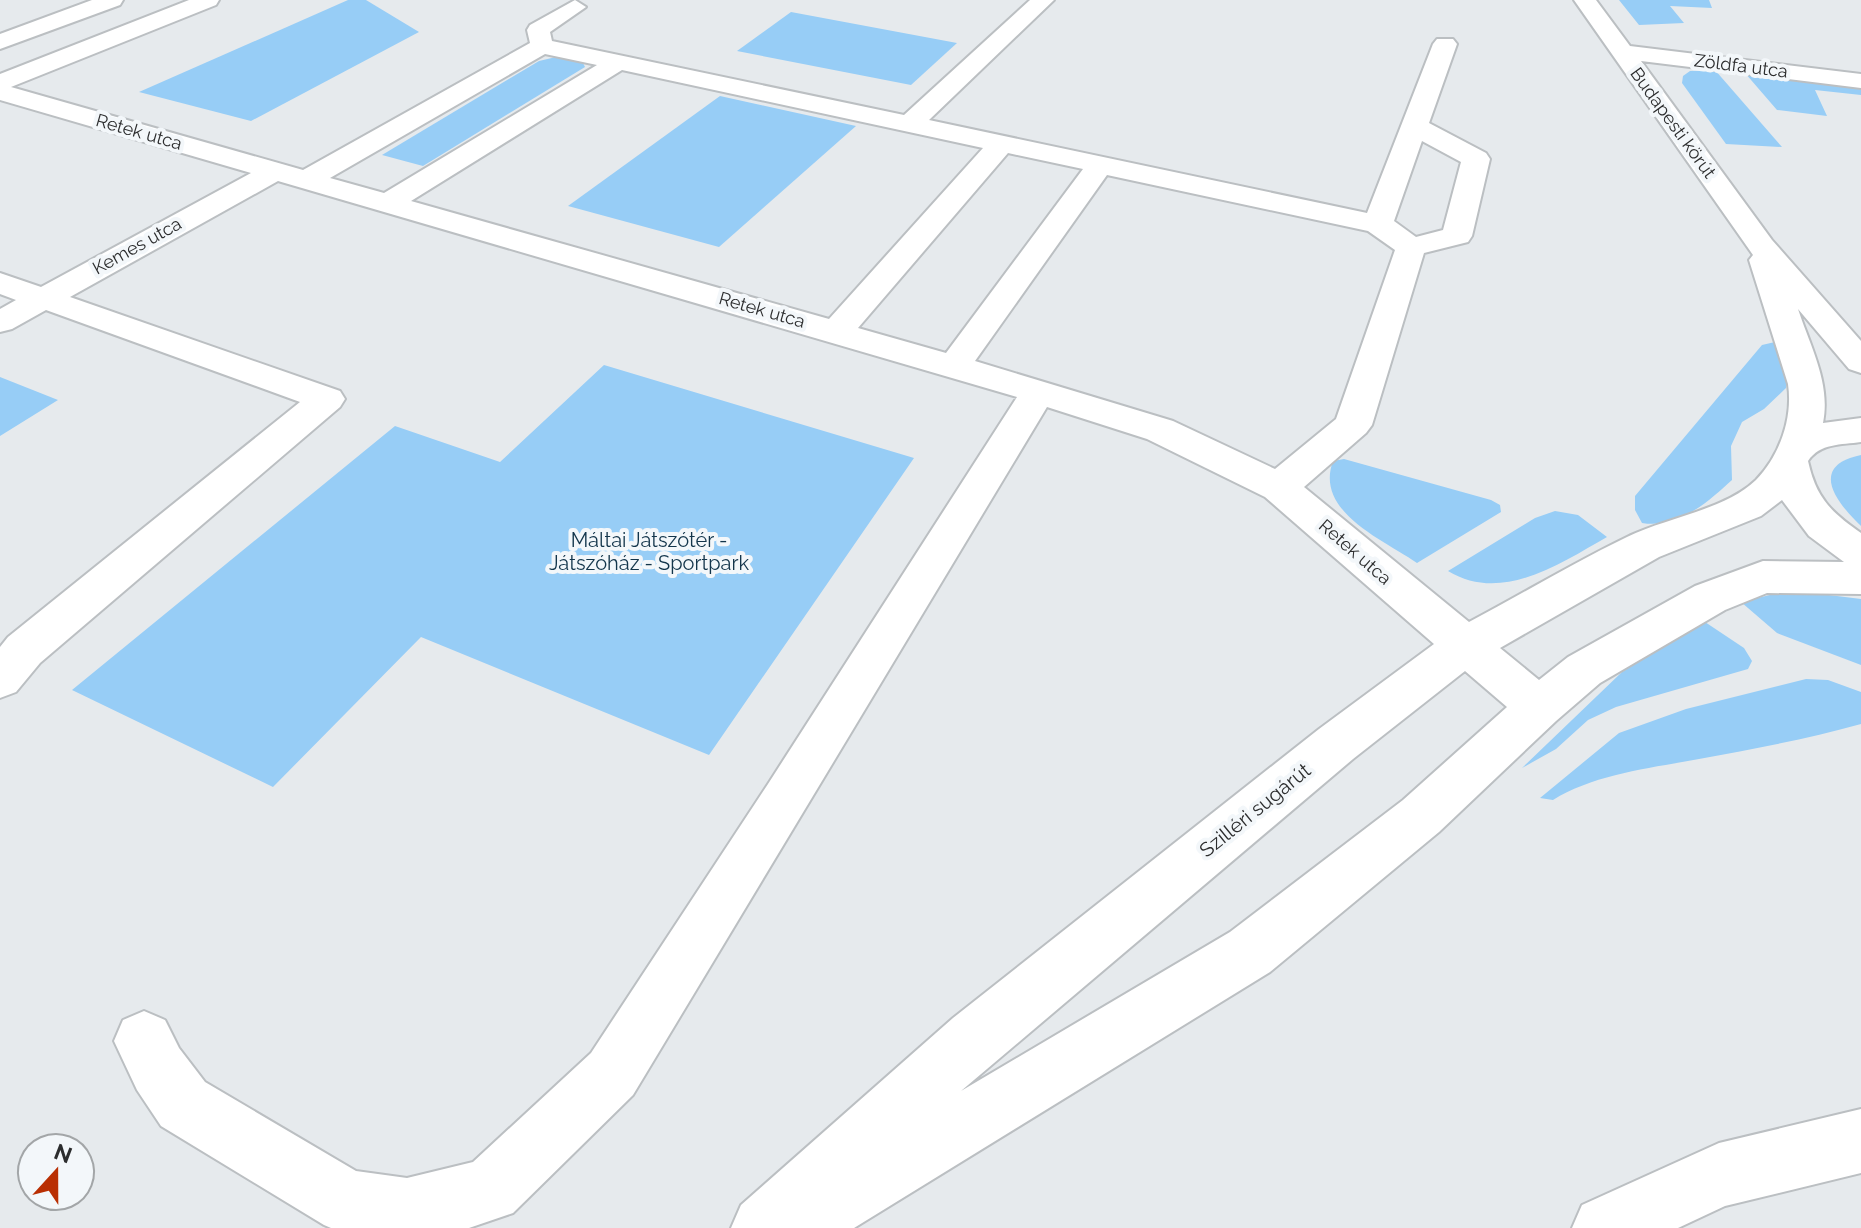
<svg xmlns="http://www.w3.org/2000/svg" width="1861" height="1228" viewBox="0 0 1861 1228" font-family="Raleway,sans-serif">
<style>
.green{fill:#97cdf6}
.lines{fill:none;stroke-linecap:round;stroke-linejoin:round}
.minor-casing{stroke:#bbbfc2;stroke-width:4}
.minor{fill:#fff;fill-rule:evenodd}
.labels{text-anchor:middle;stroke-width:8;stroke-linejoin:round;paint-order:stroke}
.far-street-label{font-size:18px;fill:#2c2d2e;stroke:#f3f7fa}
.park-label{font-size:20px;fill:#13354b;stroke:#f3f7fa}
.street-label{font-size:20px;fill:#2c2d2e;stroke:#f3f7fa}
</style>
<rect width="100%" height="100%" fill="#e6eaed"/>
<!-- green -->
<g class="green">
<polygon points="348,0 366,0 419,32 251,121 139,92"/>
<polygon points="1619,0 1709,0 1712,8 1670,6 1684,23 1639,25"/>
<polygon points="791,12 957,43 911,85 737,51"/>
<polygon points="556,57 582,61 585,67 423,166 382,155 539,61"/>
<polygon points="1715,70 1782,147 1726,144 1682,83 1683,76 1690,71"/>
<polygon points="1745,73 1861,87 1861,95 1815,90 1827,116 1777,110"/>
<polygon points="720,96 856,126 719,247 568,206"/>
<path d="M1775 342 1790 369 1786 388 1764 409 1742 422 1731 446 1732 480C1708 502 1678 529 1642 523L1635 510V496L1762 345Z"/>
<polygon points="604,365 914,458 709,755 421,637 273,787 72,690 395,426 500,462"/>
<polygon points="0,377 58,400 0,436"/>
<path d="M1861 455V526C1836 502 1808 466 1861 455Z"/>
<path d="M1344 459 1491 500 1500 505 1501 512 1417 563C1384 540 1314 512 1333 461Z"/>
<path d="M1555 511 1578 515 1607 537C1561 563 1502 604 1448 571L1535 518Z"/>
<polygon points="1805,592 1861,599 1861,665 1777,633 1741,602 1778,593"/>
<polygon points="1705,622 1744,648 1752,661 1748,669 1616,707 1588,720 1556,749 1522,768 1622,672"/>
<path d="M1806 679 1828 680 1861 692V724C1807 739 1754 749 1699 759 1651 768 1595 774 1553 800L1540 798 1619 733 1686 709Z"/>
</g>
<g class="lines">
<!-- minor casing -->
<g class="minor-casing">
<g id="minor">
<polygon points="92,0 123,0 120,5 0,49 0,34"/>
<path d="M189 0H219L216 5 11 87 303 170 530 43 527 30 530 25 575 0 586 7 550 32 552 41 904 115 1030 0H1054L929 120 1367 213 1433 44 1437 39H1453L1457 44 1429 123 1486 153 1490 159 1472 236 1468 242 1424 253 1372 425 1366 433 1304 487 1469 622C1522 594 1573 563 1627 537 1665 518 1725 510 1756 480 1780 455 1793 418 1788 384L1749 260 1753 255 1574 0H1596L1630 46 1861 74V88L1641 61 1772 240 1861 341V373L1849 369 1798 309C1810 346 1831 383 1823 423L1861 418V442C1841 445 1820 443 1808 461 1816 498 1831 512 1861 533V594L1767 593 1725 610 1600 683 1556 721 1439 832 1270 972 854 1228H731L741 1205 953 1018 1319 729 1434 644 1265 497 1147 439 1047 407 633 1095 513 1213 469 1228H331L324 1225 161 1126 137 1090 114 1041 123 1020 144 1011 165 1020 179 1048 205 1082 356 1171 407 1178 473 1162 591 1053 768 784 1017 397 278 181 70 297 340 391 345 399 340 407 40 663 16 692 0 698V647L8 637 300 402 46 310 12 329 0 332V309L16 300 0 294V273L41 287 251 173 0 100V74ZM545 54 597 65 384 193 330 178ZM622 70 983 148 829 319 411 201ZM1422 141 1461 162 1443 230 1416 237 1394 221ZM1008 153 1083 169 946 353 858 328ZM1107 175 1368 231 1395 250 1336 419 1275 469 1173 421 975 361ZM1782 500 1809 536 1844 562 1763 561 1695 586 1568 657 1539 680 1500 648 1659 557 1761 516ZM1465 671 1507 707 1403 800 1230 932 961 1091 1353 759Z"/>
<polygon points="1861,1109 1861,1173 1725,1206 1678,1228 1572,1228 1582,1205 1719,1143"/>
</g>
</g>
<!-- minor -->
<use href="#minor" class="minor"/>
</g>
<g class="labels">
<!-- far-street labels -->
<g class="far-street-label">
<text transform="translate(1741 66) rotate(7)" y="6">Zöldfa utca</text>
<text transform="translate(1673 123) rotate(54)" y="6">Budapesti körút</text>
<text transform="translate(139 132) rotate(16)" y="6">Retek utca</text>
<text transform="translate(137 246) rotate(-29)" y="6">Kemes utca</text>
<text transform="translate(762 310) rotate(16)" y="6">Retek utca</text>
<text transform="translate(1355 552) rotate(41)" y="6">Retek utca</text>
</g>
<!-- park labels -->
<g class="park-label">
<text x="649" y="547">Máltai Játszótér -<tspan x="649" dy="23">Játszóház - Sportpark</tspan></text>
</g>
<!-- street labels -->
<g class="street-label">
<text transform="translate(1255 810) rotate(-39)" y="7">Szilléri sugárút</text>
</g>
</g>
<!-- north arrow -->
<g transform="translate(56 1172) rotate(21)"><circle r="38" fill="#f3f7fa" stroke="#a3a6a8" stroke-width="2"/>
<path d="M0-6L14 30L0 20L-14 30Z" fill="#b92f03"/>
<text y="-12" font-size="22" font-weight="bold" text-anchor="middle" fill="#2c2d2e">N</text>
</g>
</svg>
